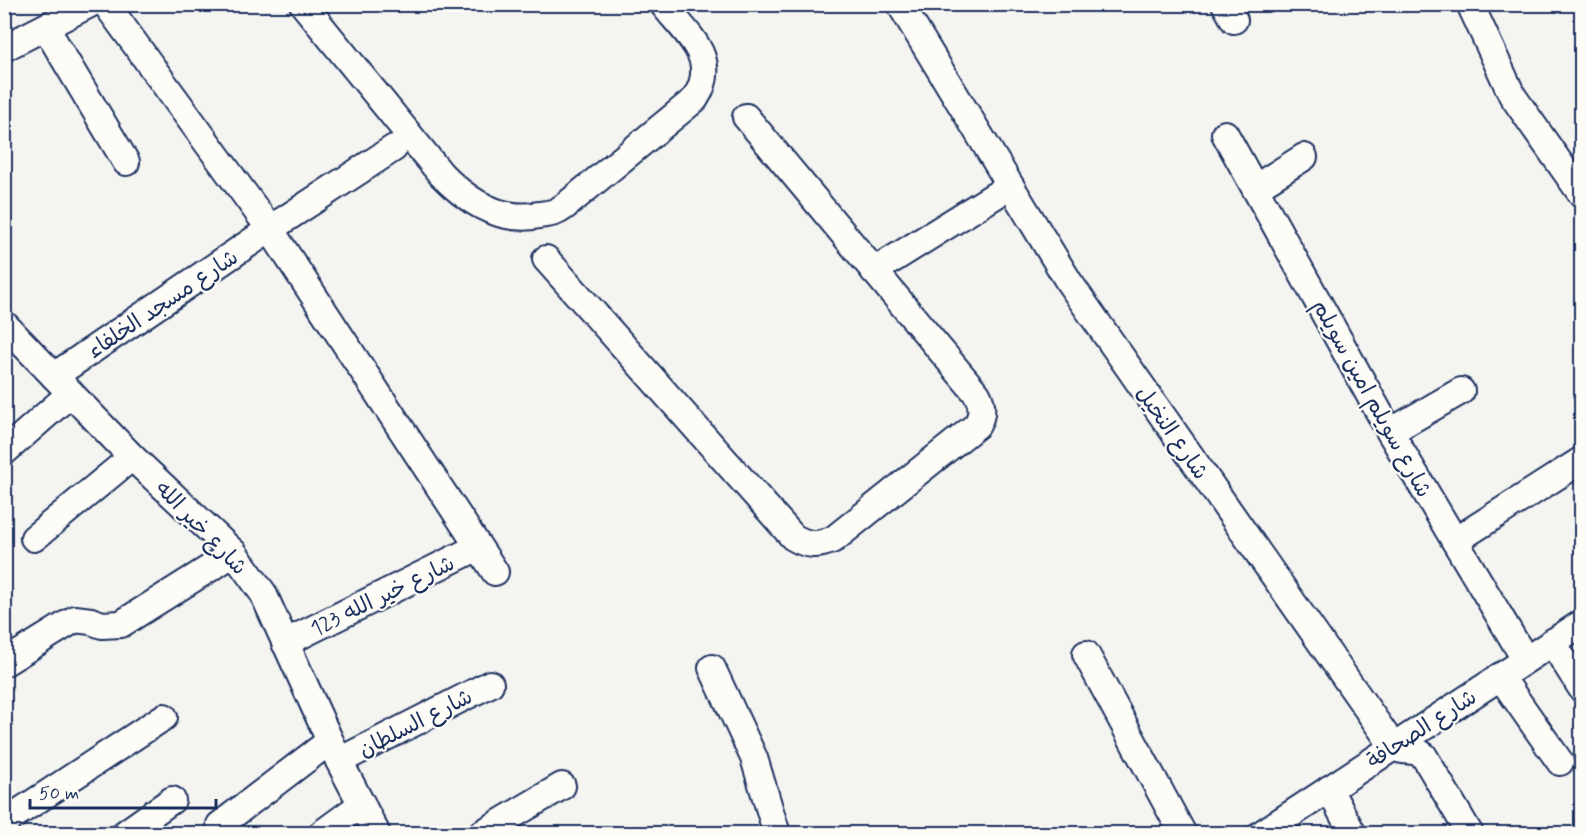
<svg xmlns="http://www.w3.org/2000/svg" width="1586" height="838" viewBox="0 0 1586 838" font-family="Mynerve,'Playpen Sans Arabic',sans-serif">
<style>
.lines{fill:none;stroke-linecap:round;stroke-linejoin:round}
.minor-casing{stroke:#1b2f5e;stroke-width:30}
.minor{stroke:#fdfcf7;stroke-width:26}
.labels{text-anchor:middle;stroke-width:4.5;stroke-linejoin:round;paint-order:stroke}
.street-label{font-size:22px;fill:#1b2f5e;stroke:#fdfcf7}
</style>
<rect width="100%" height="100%" fill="#f4f4f1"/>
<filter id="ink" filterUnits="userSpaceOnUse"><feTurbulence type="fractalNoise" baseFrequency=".0167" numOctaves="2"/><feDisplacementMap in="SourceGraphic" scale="12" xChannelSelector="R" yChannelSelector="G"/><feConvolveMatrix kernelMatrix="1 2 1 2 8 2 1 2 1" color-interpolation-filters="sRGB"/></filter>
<g filter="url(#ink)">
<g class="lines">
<!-- minor casing -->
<g class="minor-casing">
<g id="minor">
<polyline points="106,4 270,229 495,572"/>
<path d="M303 4 441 174C467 201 500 223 539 215 545 214 552 214 557 211 564 208 570 202 576 197L695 99C721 59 687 35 663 4"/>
<path d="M900 4 1069 282 1393 746C1403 754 1415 747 1424 756L1470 834"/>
<polyline points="1225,4 1234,20"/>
<polyline points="1470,4 1512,95 1582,195"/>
<polyline points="46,28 126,162"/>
<polyline points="4,48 90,4"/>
<polyline points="1225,134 1390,432 1525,659"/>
<polyline points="1255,188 1304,157"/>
<path d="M546 259 793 537C808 546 818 546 834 539L977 425C983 414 983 405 977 394L746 117"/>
<polyline points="874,271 1010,186"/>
<polyline points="4,324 132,457 234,553 263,593 339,761 377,834"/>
<polyline points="54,376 270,229 394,148"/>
<polyline points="1390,432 1461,391"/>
<polyline points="4,452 71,393"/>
<polyline points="34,538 132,457"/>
<polyline points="1455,541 1582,460"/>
<polyline points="1552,642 1582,689"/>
<polyline points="285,643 478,547"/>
<polyline points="1086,654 1183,834"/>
<polyline points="4,663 75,619 91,621 102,625 121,624 234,553"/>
<polyline points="712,668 754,758 777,834"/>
<polyline points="1500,676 1560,762"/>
<polyline points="339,761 490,684"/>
<polyline points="1329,789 1353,834"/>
<polyline points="4,822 164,717"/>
<polyline points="220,825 330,741"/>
<polyline points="124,834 172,800"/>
<polyline points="321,834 362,804"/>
<polyline points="481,834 562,786"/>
<polyline points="1261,834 1582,623"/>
</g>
</g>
<!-- minor -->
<use href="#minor" class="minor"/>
</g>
</g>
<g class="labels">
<!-- street labels -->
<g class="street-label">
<text transform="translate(162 303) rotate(-34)" y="8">شارع مسجد الخلفاء</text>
<text transform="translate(1373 398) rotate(61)" y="8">شارع سويلم امين سويلم</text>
<text transform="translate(1173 432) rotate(55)" y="8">شارع النخيل</text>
<text transform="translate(202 527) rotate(46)" y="8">شارع خير الله</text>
<text transform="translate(382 595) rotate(-26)" y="8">شارع خير الله 123</text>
<text transform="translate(415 722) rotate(-27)" y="8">شارع السلطان</text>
<text transform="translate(1421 728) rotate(-33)" y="8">شارع الصحافة</text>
</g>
</g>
<!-- margin -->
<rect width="1586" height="838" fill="none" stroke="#fdfcf7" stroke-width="24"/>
<rect x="12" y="12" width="1562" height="814" fill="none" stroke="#1b2f5e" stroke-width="2" filter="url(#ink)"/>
<!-- scale -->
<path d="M30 799v9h186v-9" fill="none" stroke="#1b2f5e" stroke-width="3"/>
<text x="39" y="799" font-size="18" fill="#1b2f5e" stroke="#fdfcf7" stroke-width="4.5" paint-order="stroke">50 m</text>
</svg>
